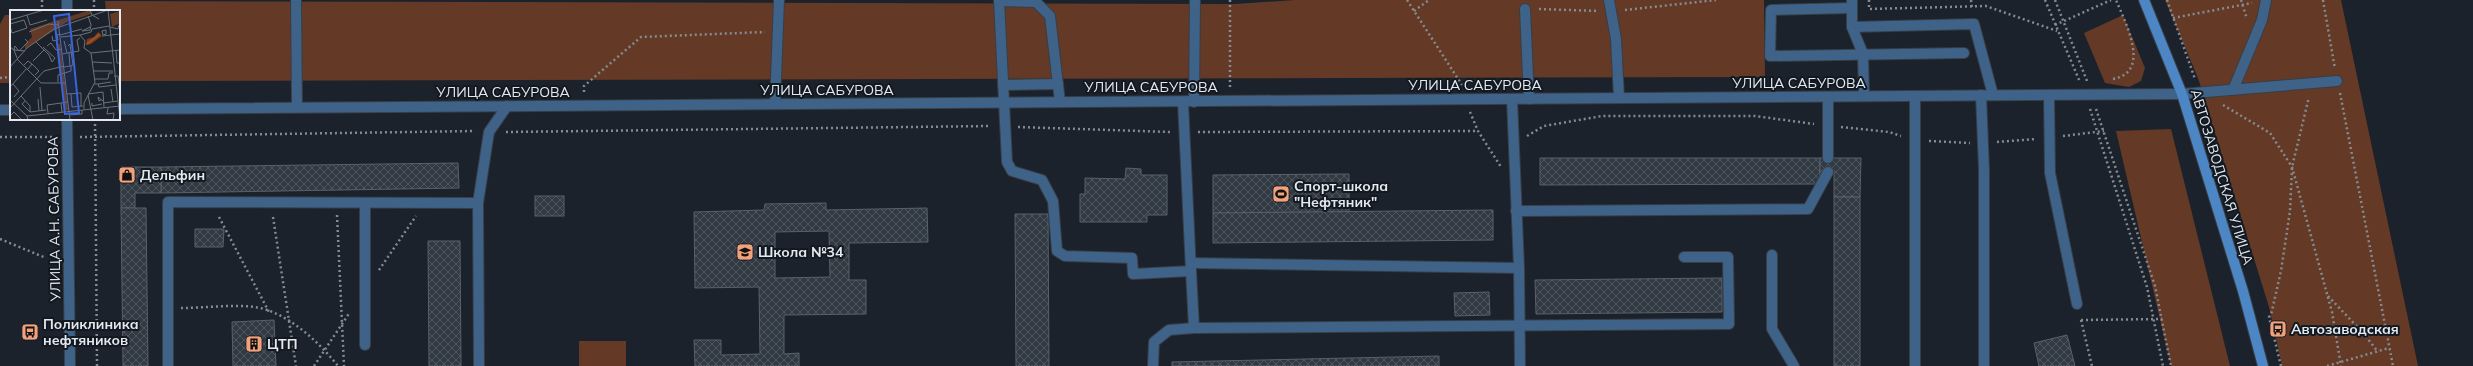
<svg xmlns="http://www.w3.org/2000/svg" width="2473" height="366" viewBox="0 0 2473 366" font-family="Mulish,sans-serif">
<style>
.grass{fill:#643a26}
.building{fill:url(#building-cross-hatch);stroke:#58616b;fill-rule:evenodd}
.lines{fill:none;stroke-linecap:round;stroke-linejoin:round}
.service-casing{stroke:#373e46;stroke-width:12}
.minor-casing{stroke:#373e46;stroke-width:12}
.tertiary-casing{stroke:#373e46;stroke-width:12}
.secondary-casing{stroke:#373e46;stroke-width:12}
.path{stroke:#858b92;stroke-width:2.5;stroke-dasharray:2 3;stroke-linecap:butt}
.service{stroke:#3f6289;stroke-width:10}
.minor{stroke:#3f6289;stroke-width:10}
.tertiary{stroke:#3f6289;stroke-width:10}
.secondary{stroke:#4c86c4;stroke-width:10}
.labels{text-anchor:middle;stroke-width:4;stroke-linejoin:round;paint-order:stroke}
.street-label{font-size:14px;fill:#e4e9ef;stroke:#121921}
.poi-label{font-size:14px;font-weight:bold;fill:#e4e9ef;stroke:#121921;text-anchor:start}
.inset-river{fill:none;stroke:#9a532f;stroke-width:2}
.inset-road{fill:none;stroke:#6b7279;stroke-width:1}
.view{fill:#3b65db;fill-opacity:0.15;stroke:#3b65db;stroke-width:2}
.inset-edge{fill:none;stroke:#e4e9ef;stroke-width:2}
</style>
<defs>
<pattern id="building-cross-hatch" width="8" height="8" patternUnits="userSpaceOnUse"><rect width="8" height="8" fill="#313943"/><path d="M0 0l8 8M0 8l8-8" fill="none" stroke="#4f565e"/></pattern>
</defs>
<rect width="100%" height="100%" fill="#1b222b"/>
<!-- grass -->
<g class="grass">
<polygon points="1295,0 1764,0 1765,77 119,81 119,11 106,11 105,1 1235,4"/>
<polygon points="2165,0 2341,0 2418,366 2282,366 2269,307 2198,78"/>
<polygon points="5,15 11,15 11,83 0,83 0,24"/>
<polygon points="2123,15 2145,68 2141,81 2129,87 2105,83 2084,33"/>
<polygon points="2171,129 2230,366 2171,366 2116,131"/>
<rect x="579" y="341" width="47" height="25"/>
</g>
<!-- building -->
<g class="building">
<polygon points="1540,158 1820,158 1820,184 1540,185"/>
<polygon points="1820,158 1861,158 1860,197 1834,197 1834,172 1820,172"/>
<polygon points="458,163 459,188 161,193 161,167"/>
<polygon points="121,167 161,167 161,193 135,193 135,208 121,208"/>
<polygon points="1126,168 1141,169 1141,175 1167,175 1167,215 1147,215 1147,222 1080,222 1080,194 1085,194 1085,178 1125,179"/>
<polygon points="1349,174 1349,212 1213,213 1213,175"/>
<rect x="535" y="196" width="29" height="20"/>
<rect x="1834" y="197" width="26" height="169"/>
<path d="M826 203V210L927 208 928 242 849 243V280H866V314L784 315V354L799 353V366H695L694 340H721V355L760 354 759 287 695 288 694 212 764 210 765 204ZM829 231 830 277 775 278V232Z"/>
<polygon points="121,208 146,208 148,366 123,366"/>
<polygon points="1493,210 1493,240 1213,243 1213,213"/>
<polygon points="1015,214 1048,214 1049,366 1016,366"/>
<polygon points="195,229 224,229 223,247 195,247"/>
<polygon points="428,241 460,241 461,366 429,366"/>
<polygon points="1722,278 1722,312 1536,314 1535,280"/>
<polygon points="1489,292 1490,315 1455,316 1454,293"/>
<polygon points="274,320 276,366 233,366 232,322"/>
<polygon points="2067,335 2075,366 2039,366 2034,343"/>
<polygon points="1439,356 1439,366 1172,366 1172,362"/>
</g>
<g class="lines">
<!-- service casing -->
<g class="service-casing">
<g id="service">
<polyline points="296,0 297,107"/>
<polyline points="999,0 1007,162 1012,171 1042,180 1053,201 1057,251 1065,256 1132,258 1133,274 1191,271 1183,102"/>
<polyline points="1609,0 1616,39 1619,98"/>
<polyline points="1852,0 1852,27 1974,24 1993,95"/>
<polyline points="999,1 1036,2 1050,16 1060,102"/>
<polyline points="1852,8 1771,10 1770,56 1964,53"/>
<polyline points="1525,9 1529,99"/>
<polyline points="1852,27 1863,54 1864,96"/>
<polyline points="1003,85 1058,84"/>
<polyline points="2233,90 2262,20 2266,0"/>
<polyline points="2182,94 2337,81"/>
<polyline points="1981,95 1984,170 1984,366"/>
<polyline points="2049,95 2050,173 2077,304"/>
<polyline points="1915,96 1915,366"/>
<polyline points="1828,97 1828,158"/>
<polyline points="1512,99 1519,268 1520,366"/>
<polyline points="775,104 779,0"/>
<polyline points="1516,211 1808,209 1828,172"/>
<polyline points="1772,255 1772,329 1794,366"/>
<polyline points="1191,263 1519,268"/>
<polyline points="1191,271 1194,328 1729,324 1728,257 1684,257"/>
<polyline points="365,345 365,203"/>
<polyline points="168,366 168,202 478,203"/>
<polyline points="479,366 478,203 489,132 507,106"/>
<polyline points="1153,366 1154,342 1169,330 1194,328"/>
</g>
</g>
<!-- minor casing -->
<g class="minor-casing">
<g id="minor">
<polyline points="1194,102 1195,0"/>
<polyline points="119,109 2182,94"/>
<polyline points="0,110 11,110"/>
</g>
</g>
<!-- tertiary casing -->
<g class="tertiary-casing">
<g id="tertiary">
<polyline points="67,0 67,11"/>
<polyline points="67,119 70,366"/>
</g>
</g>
<!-- secondary casing -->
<g class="secondary-casing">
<polyline id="secondary" points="2144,0 2182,94 2243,291 2263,366"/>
</g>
<!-- path -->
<g class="path">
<polyline points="42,0 42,11"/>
<polyline points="94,0 94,11"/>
<polyline points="1230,0 1230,87"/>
<polyline points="1407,0 1462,85"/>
<polyline points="1869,0 1869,9 1986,6 2057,31"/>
<polyline points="1971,0 1972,8"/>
<polyline points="2045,0 2080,82"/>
<polyline points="2055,0 2087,81"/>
<polyline points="2167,0 2195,79"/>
<polyline points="2241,0 2247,19"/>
<polyline points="2323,0 2335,69"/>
<polyline points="1539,9 1598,11"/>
<polyline points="1625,10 1716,0"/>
<polyline points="1414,11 1429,0"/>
<polyline points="2173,18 2252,3"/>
<polyline points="2055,25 2111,0"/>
<polyline points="0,78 11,77"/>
<path d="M2113 79C2152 72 2125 22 2116 0"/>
<polyline points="584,92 584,86 641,37 765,32"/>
<polyline points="2340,93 2393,366"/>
<polyline points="2223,105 2270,133 2292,167 2332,312 2341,366"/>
<polyline points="2090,109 2147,287 2163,366"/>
<polyline points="2096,109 2155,286 2171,366"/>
<polyline points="1470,112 1478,131 1501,167"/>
<polyline points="95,119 97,366"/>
<polyline points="1018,127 1171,132"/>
<polyline points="1841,127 1889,132 1901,136"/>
<polyline points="506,132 991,126"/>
<polyline points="1198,132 1478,131"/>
<polyline points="1527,136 1544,126 1602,116 1755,116 1814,124"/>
<polyline points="2063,136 2104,131"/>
<polyline points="0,137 53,137"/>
<polyline points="80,137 475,131"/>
<polyline points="1929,141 1970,143"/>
<polyline points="1997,142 2036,139"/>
<polyline points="337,215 344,366"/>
<polyline points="219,217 269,312"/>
<polyline points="273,217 296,366"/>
<polyline points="0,239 46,258"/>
<polyline points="379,270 416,216"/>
<polyline points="2328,296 2364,334 2378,352"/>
<path d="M181 308C205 308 231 304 255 307 287 312 318 341 338 366"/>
<polyline points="2081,320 2162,319"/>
<polyline points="2081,320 2092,366"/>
<polyline points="314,366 350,312"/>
<polyline points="2281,366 2269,317 2271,315 2281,271 2290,211 2292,167 2309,97"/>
<polyline points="2327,366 2389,348"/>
</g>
<!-- service -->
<use href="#service" class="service"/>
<!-- minor -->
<use href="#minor" class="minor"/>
<!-- tertiary -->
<use href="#tertiary" class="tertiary"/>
<!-- secondary -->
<use href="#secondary" class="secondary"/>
</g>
<!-- icons -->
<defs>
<g id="shop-square" transform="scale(0.9)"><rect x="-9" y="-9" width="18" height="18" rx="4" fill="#f1a17b" stroke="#121921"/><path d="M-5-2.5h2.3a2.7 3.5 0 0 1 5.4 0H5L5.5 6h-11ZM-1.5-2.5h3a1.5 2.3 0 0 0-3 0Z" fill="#111"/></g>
<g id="stadium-square" transform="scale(0.9)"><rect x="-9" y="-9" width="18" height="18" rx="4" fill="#f1a17b" stroke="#121921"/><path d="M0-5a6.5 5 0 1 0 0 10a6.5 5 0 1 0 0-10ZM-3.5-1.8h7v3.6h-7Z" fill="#111"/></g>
<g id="school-square" transform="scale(0.9)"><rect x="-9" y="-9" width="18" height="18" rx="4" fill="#f1a17b" stroke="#121921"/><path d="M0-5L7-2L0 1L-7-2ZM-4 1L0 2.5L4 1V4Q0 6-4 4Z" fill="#111"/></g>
<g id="bus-square" transform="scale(0.9)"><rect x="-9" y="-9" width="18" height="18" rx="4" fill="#f1a17b" stroke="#121921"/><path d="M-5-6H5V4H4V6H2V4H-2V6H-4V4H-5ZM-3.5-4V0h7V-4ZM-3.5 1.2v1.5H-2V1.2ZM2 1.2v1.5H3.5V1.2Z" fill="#111"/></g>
<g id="building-square" transform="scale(0.9)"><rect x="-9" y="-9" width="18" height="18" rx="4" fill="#f1a17b" stroke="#121921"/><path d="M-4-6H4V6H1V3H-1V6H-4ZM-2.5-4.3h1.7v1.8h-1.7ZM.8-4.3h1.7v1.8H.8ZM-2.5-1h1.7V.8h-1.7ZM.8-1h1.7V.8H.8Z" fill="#111"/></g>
</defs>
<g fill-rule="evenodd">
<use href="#shop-square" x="127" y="175"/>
<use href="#stadium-square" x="1281" y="194"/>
<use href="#school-square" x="745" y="252"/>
<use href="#bus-square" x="2278" y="329"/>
<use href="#bus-square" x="30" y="332"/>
<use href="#building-square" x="254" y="344"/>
</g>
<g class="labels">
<!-- street labels -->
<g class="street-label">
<text x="1799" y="88">УЛИЦА САБУРОВА</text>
<text x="1475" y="90">УЛИЦА САБУРОВА</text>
<text x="1151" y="92">УЛИЦА САБУРОВА</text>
<text x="827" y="95">УЛИЦА САБУРОВА</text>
<text x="503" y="97">УЛИЦА САБУРОВА</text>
<text transform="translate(2222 177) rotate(73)" y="5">АВТОЗАВОДСКАЯ УЛИЦА</text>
<text transform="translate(54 219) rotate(-91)" y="5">УЛИЦА А.Н. САБУРОВА</text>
</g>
<!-- poi labels -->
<g class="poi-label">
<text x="140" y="180">Дельфин</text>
<text x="1294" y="191">Спорт-школа<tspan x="1294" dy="16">"Нефтяник"</tspan></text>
<text x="758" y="257">Школа №34</text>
<text x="43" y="329">Поликлиника<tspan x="43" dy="16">нефтяников</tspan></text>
<text x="2291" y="334">Автозаводская</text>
<text x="267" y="349">ЦТП</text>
</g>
</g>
<!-- overview -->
<g transform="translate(10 10)">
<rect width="110" height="110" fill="#1b222b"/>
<path d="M80 0 81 4 57 12 15 39V34L22 27 20 19ZM47 34H50L58 100H54Z" fill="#643a26"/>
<path d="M88 22 92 26 81 34 76 35 77 29 84 27Z" fill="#7f3a14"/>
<path d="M110 1V13L102 17 100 4Z" fill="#643a26"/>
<path class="inset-river" d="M77 34 90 24"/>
<path class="inset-road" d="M80 0 82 5 89 9M98 0 110 109M17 5 20 15 37 10M78 6 81 15 80 20 72 21 80 17M0 10 34 0M48 11 60 110M0 14 14 10 17 18 2 23 0 16M100 17 108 19 109 15M96 20V24L93 25 92 21ZM19 22 39 14 49 15M50 25 72 19M70 25 75 31 74 38 81 43 110 40M42 26 43 31 48 30 47 25 50 24M92 26 110 24M51 27 70 25 81 22 82 19 99 16M54 31 57 43M26 32 39 45 42 52 45 48 33 37M37 36 41 33 46 40 52 39M58 36 60 34 63 55 61 56M0 37 4 40 5 36 8 40M10 40 18 32 15 29M106 41 107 53H110M59 43 60 56M52 44 69 41 67 30 70 28M7 48 4 40 15 41M7 49 31 73H56M23 51 34 40M82 52 102 53M22 54 29 61 25 65M14 55 18 51 22 54 18 59M0 57 17 38 44 19 98 0M83 61H103M104 66H108L110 82M84 69H98L99 63H103M48 72V65L61 61V56L54 57M3 74 9 81 4 87M84 74H88L89 77 106 75M88 74 101 72M0 77 17 58M30 77 32 100M101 79 103 92M57 84 71 83V96M61 84 62 97 73 96M78 84 93 82 94 97M78 85 83 110M11 86 20 96V102M28 89 29 101M0 90 17 106 18 110M91 90 89 91 88 87 93 91M15 91 12 94 20 102 36 100M82 93V96L92 94M93 93 108 91M0 98 34 61 54 56M98 98 97 104 104 103 103 110M74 99V93L85 72 81 43M52 102 51 93 58 92M38 103 37 95 51 93M59 105 72 104V100M0 106 4 102 12 110M17 106 110 96"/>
<path class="view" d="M59 4 69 103 55 104 44 6Z"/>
<rect width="110" height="110" class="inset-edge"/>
</g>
</svg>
